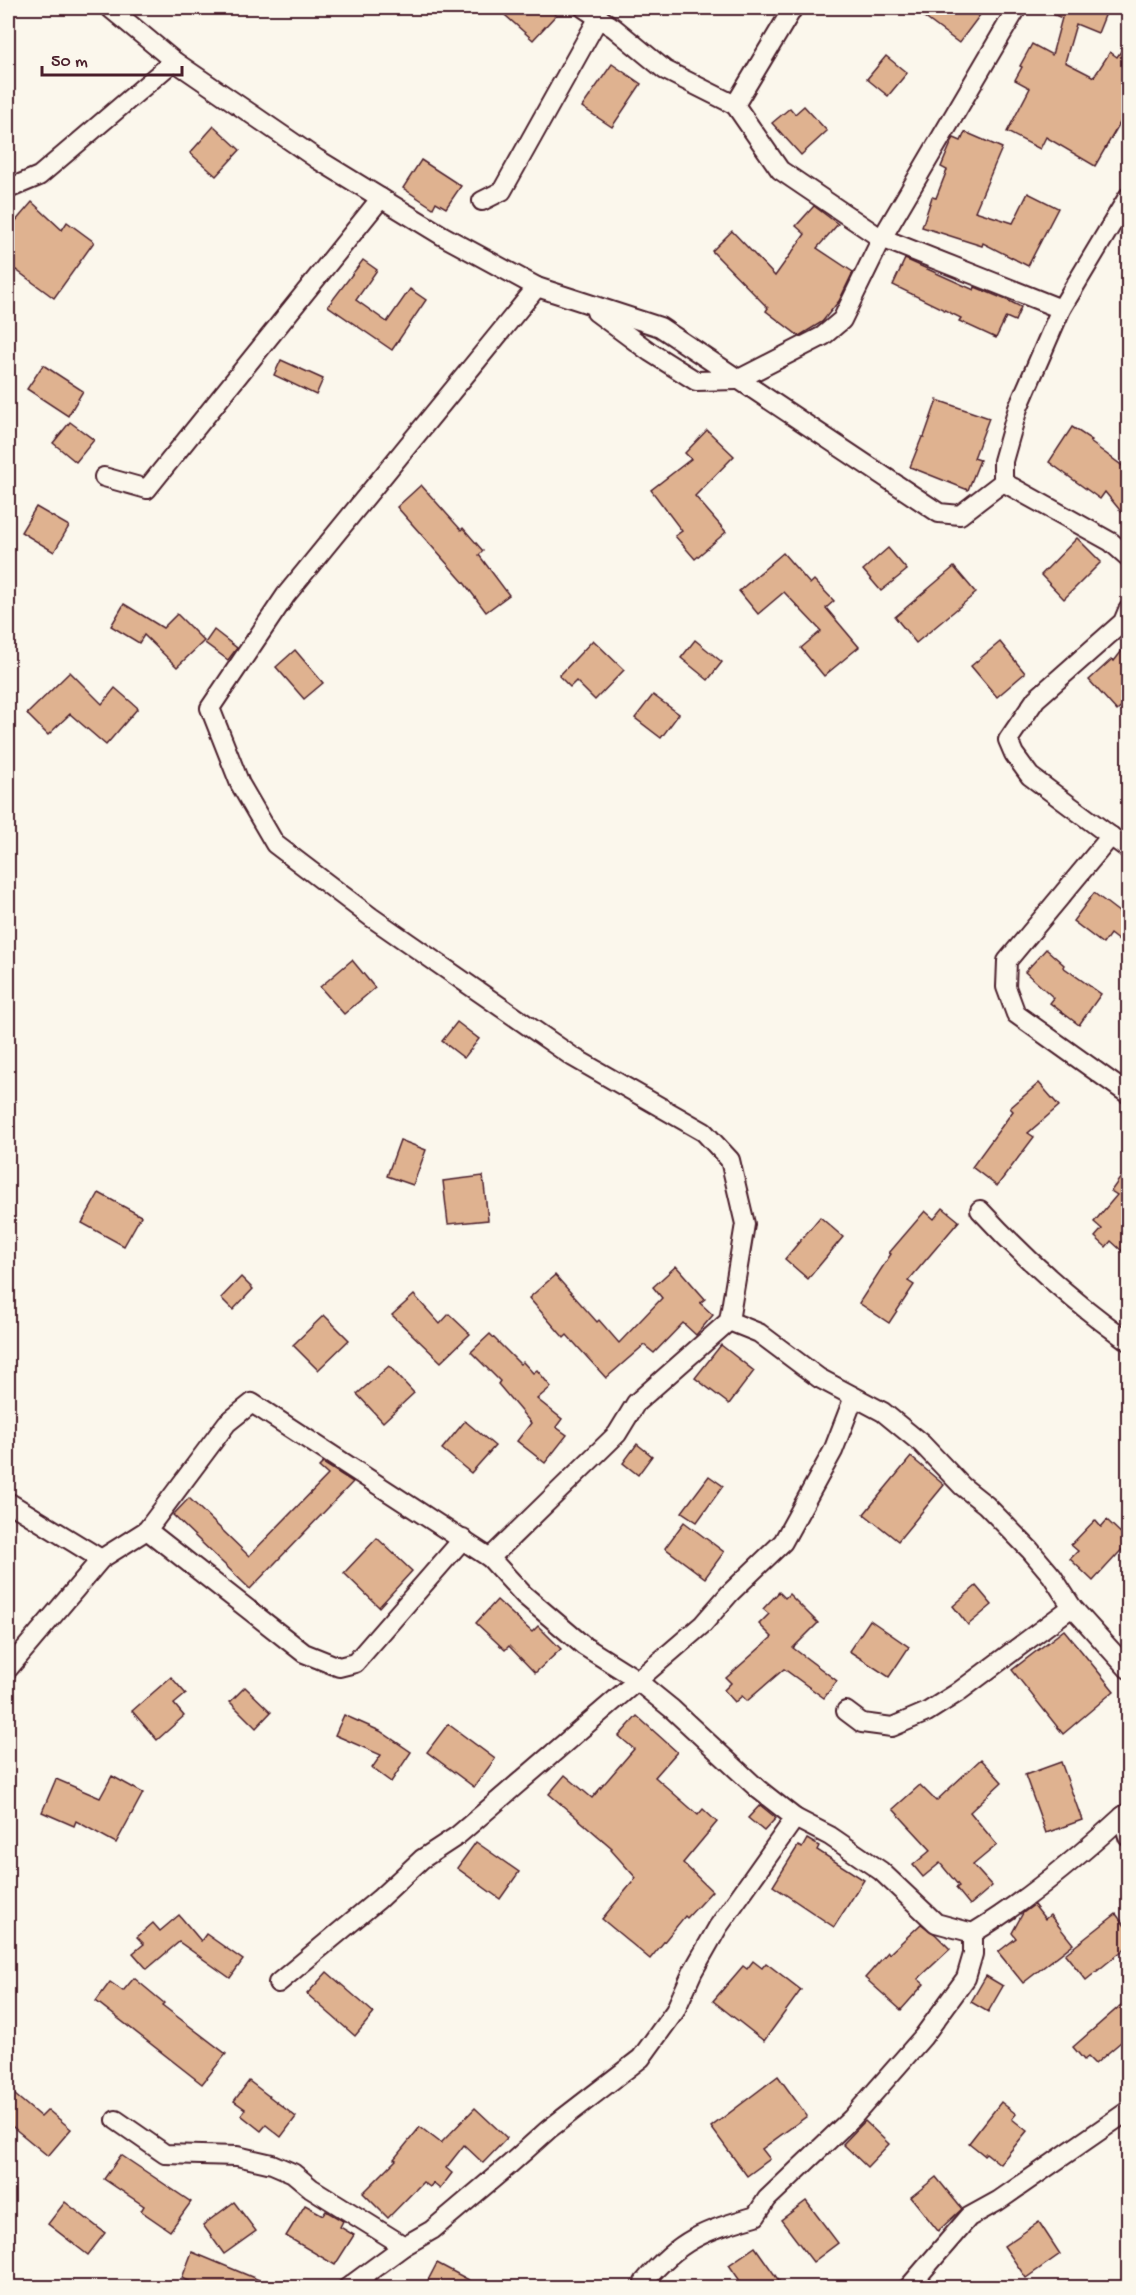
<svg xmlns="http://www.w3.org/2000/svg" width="1136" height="2295" viewBox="0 0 1136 2295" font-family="'Gochi Hand',sans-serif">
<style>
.building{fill:#dfb290;stroke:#4a1f2b;stroke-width:1.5}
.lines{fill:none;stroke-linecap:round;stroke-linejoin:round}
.minor-casing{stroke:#4a1f2b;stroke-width:22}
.minor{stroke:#fbf7ec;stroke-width:18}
</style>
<rect width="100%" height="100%" fill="#fbf7ec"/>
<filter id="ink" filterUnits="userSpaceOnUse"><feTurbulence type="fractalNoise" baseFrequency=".0167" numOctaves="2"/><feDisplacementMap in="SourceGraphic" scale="12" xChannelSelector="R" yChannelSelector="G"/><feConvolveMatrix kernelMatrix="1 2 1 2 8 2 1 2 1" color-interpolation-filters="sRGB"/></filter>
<g filter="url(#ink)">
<!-- building -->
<g class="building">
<polygon points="497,8 548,8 556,15 533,40"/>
<polygon points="912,8 969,8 980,15 959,43"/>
<polygon points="1038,8 1108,8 1098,33 1076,24 1065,62 1094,77 1110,52 1117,57 1128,41 1128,109 1095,166 1046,137 1040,149 1007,132 1030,88 1015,80 1022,67 1020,66 1032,44 1052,55 1062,18"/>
<polygon points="886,56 907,73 888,96 867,79"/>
<polygon points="612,64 641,84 612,127 582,107"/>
<polygon points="804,106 827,131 801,155 772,123 790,108 795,114"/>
<polygon points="214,126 240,150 216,176 190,153"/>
<polygon points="965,132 1002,148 975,211 1013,223 1028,193 1058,208 1028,266 983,243 982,246 922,227 932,197 936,198 947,170 941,167 952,141 954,138 961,141"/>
<polygon points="421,160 461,186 446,208 436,202 433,208 403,188"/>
<polygon points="32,202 62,230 67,222 94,242 54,298 16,270 8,278 8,230"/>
<polygon points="814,206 838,224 817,248 853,272 839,301 822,322 799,336 766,311 768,308 712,251 732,231 775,276 805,234 796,226"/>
<polygon points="905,259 974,290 975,287 1009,301 1021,307 1015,321 1006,317 996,338 959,321 961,318 893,285"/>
<polygon points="363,260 377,270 356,300 387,322 410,289 426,300 392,350 328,306"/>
<polygon points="281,360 323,379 316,395 274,375"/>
<polygon points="43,365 83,391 68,416 27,389"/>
<polygon points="937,400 989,418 974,458 980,460 968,490 910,467 922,437 924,437"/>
<polygon points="70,422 94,440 76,462 53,443"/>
<polygon points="1072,427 1092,440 1090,442 1128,470 1128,520 1105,492 1100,499 1049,462"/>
<polygon points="707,430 734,456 695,496 726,532 695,559 675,536 682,531 651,490 691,459 685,453"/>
<polygon points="421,485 461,530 463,528 483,551 479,555 509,595 486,612 465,584 397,507"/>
<polygon points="36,507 69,526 54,552 21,532"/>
<polygon points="1077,538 1101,562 1064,599 1041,575"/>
<polygon points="888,548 907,570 881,591 863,570"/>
<polygon points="783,553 810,584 814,580 834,601 826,608 859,647 824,676 801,648 821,631 784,592 758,614 739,591"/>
<polygon points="954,567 976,593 916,643 895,617"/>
<polygon points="124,604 163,628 177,614 204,641 177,667 144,635 139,643 111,626"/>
<polygon points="214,630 237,648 228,660 205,643"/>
<polygon points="593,640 624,670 595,700 576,681 570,687 559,676"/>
<polygon points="695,640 722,662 708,680 681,658"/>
<polygon points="1000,642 1025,673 997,697 971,666"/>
<polygon points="1128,643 1128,701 1117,711 1089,680 1112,659 1114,661"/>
<polygon points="295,650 323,683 304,699 276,667"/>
<polygon points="70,672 102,704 115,688 138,708 106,745 70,714 48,735 27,714"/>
<polygon points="653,695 679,714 661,738 635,718"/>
<polygon points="1094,893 1128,919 1128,948 1110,934 1103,944 1073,921"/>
<polygon points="1046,949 1064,965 1063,967 1101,994 1079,1025 1050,1003 1054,998 1025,972"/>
<polygon points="352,960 375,988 344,1014 320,987"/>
<polygon points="457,1022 479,1039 464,1058 442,1041"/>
<polygon points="1039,1083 1059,1106 1028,1133 1034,1137 997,1186 972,1167 1013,1111 1010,1108"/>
<polygon points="400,1140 426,1150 413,1185 387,1176"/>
<polygon points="1128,1167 1128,1243 1122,1251 1111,1241 1106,1247 1095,1237 1102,1229 1094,1222 1117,1195 1111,1191"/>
<polygon points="483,1176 488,1220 448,1224 443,1181"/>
<polygon points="99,1193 141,1216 124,1246 82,1223"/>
<polygon points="943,1208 959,1221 908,1281 914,1285 889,1323 859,1303 891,1254 889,1253 925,1211 934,1219"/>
<polygon points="820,1217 843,1237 808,1279 785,1259"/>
<polygon points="676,1266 705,1299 700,1303 713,1315 696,1335 683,1323 654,1353 644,1345 606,1378 567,1335 564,1338 529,1298 555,1275 597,1322 599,1320 619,1343 662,1298 653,1287"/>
<polygon points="241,1277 253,1289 233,1310 221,1298"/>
<polygon points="414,1295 440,1324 449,1314 470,1334 441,1362 392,1315"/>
<polygon points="324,1315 349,1340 318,1370 293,1345"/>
<polygon points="490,1334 520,1364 523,1362 533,1373 537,1370 551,1387 537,1399 562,1419 556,1427 567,1435 545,1463 517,1441 531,1423 498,1384 500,1381 471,1352"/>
<polygon points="721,1345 754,1371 729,1404 695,1378"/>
<polygon points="389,1366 414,1393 383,1422 357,1394"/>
<polygon points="465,1421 495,1446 471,1473 442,1449"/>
<polygon points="637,1444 652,1456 638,1475 623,1463"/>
<polygon points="911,1457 944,1485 898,1541 864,1514"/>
<polygon points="323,1463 353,1482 250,1589 173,1515 189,1498 249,1556 328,1475 319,1467"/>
<polygon points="709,1476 723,1486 697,1522 682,1512"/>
<polygon points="1095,1520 1101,1527 1107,1520 1128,1540 1128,1543 1093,1581 1070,1559 1078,1551 1071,1545"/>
<polygon points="684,1522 724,1552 705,1578 665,1548"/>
<polygon points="377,1538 412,1571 379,1607 344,1573"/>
<polygon points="976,1586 992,1605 968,1625 953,1606"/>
<polygon points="779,1592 785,1598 789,1594 818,1623 793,1648 837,1681 824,1698 784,1669 747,1701 742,1696 735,1702 724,1690 731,1683 726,1678 772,1637 759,1624 769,1614 763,1609"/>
<polygon points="497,1600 532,1632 538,1626 561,1649 535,1673 509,1646 505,1650 476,1623"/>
<polygon points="870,1620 909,1647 889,1677 849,1651"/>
<polygon points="1064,1630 1114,1691 1063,1734 1012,1670"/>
<polygon points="171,1677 186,1694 174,1704 184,1716 157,1740 132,1711"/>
<polygon points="245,1687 271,1712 256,1728 230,1702"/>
<polygon points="344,1715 380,1731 411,1752 391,1782 372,1768 381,1755 335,1735"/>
<polygon points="637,1716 677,1752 655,1777 698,1815 703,1809 717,1822 683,1863 712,1891 687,1918 685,1916 650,1959 602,1919 636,1878 611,1850 612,1848 549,1794 565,1775 592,1798 634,1749 619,1736"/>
<polygon points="448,1724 495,1759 474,1787 427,1752"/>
<polygon points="981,1759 1002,1782 970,1812 997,1845 973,1865 992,1886 970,1905 956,1888 959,1886 940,1863 923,1877 913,1865 931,1850 893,1809 920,1785 936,1801"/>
<polygon points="1061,1762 1082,1820 1046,1833 1025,1775"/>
<polygon points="112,1776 143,1793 116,1843 76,1821 74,1826 42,1812 56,1779 100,1798"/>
<polygon points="760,1805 776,1818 764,1831 748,1818"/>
<polygon points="807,1839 819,1846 817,1850 864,1880 834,1927 773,1886 798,1846 802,1848"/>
<polygon points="476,1842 519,1872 500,1899 457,1868"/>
<polygon points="1034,1905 1045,1919 1050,1915 1073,1944 1023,1983 998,1952 1016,1938 1012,1933 1023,1913"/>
<polygon points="1116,1914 1128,1930 1128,1946 1086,1980 1065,1954"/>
<polygon points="179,1915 201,1941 206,1934 243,1960 230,1978 179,1942 147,1969 133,1953 144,1944 137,1937 153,1923 160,1931"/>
<polygon points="921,1924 936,1935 950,1949 918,1979 924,1984 901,2010 865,1978 888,1952 889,1954"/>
<polygon points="753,1961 762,1968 766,1963 801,1990 764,2041 713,2001 743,1966 747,1969"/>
<polygon points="327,1972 374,2013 355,2036 307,1994"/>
<polygon points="986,1976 1003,1986 988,2012 971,2002"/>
<polygon points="134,1978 164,2003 162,2005 226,2054 202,2084 96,2001 110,1982 123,1991"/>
<polygon points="1128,1999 1128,2036 1095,2064 1088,2057 1084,2060 1073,2047"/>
<polygon points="778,2076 807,2116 762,2149 770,2159 747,2176 711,2127"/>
<polygon points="249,2081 296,2117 281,2137 266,2125 261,2131 241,2115 245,2109 234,2101"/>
<polygon points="8,2089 41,2117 48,2110 71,2129 48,2156 8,2123"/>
<polygon points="1001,2102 1016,2114 1012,2119 1027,2131 1000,2164 986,2153 984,2155 969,2143"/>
<polygon points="475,2108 507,2138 483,2163 464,2145 446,2168 452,2173 440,2189 433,2183 430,2187 423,2182 388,2218 363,2193 396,2160 394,2159 420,2127 441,2143"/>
<polygon points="865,2121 889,2144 867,2167 843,2144"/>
<polygon points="121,2155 191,2202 170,2231 141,2211 144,2206 104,2179"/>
<polygon points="936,2177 962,2209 938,2231 911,2197"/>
<polygon points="806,2201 838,2243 813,2262 781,2220"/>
<polygon points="65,2202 105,2233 88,2255 48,2224"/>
<polygon points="234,2202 256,2231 224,2254 203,2225"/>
<polygon points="305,2205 323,2215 326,2211 343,2221 340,2227 354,2235 335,2265 286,2236"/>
<polygon points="1039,2222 1060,2254 1026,2278 1004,2246"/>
<polygon points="755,2247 784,2288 745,2288 729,2265"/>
<polygon points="192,2252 276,2287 276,2288 205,2288 182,2278"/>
<polygon points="437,2263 484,2288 424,2288"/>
</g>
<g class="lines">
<!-- minor casing -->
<g class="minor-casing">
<g id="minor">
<polyline points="110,8 174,61 317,159 443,236 537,287 660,327 939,513 960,515 1003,482"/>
<polyline points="584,8 614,28 665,70 735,105"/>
<polyline points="793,8 735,105 780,170 879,237 1061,309"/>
<polyline points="8,189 39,176 174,61"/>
<polyline points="1128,197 1061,309 1018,408 1003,461 1003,482 1111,542 1128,557"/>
<polyline points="482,201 502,191 599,17"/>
<polyline points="596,312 650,352 696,381 737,380 823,336 842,320 882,238 1017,8"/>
<polyline points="104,477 147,489 381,198"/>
<polyline points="1128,610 1123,622 1036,699 1008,740 1014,754 1030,776 1128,849"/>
<polyline points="1111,836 1007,961 1006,987 1016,1014 1128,1094"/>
<path d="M980 1210C1024 1258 1075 1303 1128 1341"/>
<polyline points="729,1321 759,1333 819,1378 883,1412 922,1444 962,1486 986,1505 1030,1550 1052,1576 1072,1607"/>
<polyline points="8,1502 101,1559"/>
<polyline points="147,1530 304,1653 339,1667 355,1663 463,1539"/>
<polyline points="490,1558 617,1434 636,1403 729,1321 745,1224 730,1160 704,1132 573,1057 371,917 275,844 240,784 210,708 286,595 537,287"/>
<polyline points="8,1669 101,1559 147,1530 227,1423 252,1403 490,1558 524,1595 584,1646 630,1675 672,1709 758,1789 795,1818"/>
<polyline points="846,1711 862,1723 892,1727 927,1712 957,1693 1072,1607 1128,1669"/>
<polyline points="1128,1813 1123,1816 1128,1837"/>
<polyline points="278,1983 379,1899 422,1859 457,1836 703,1624 730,1593 783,1542 833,1451 854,1397"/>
<polyline points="116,2120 165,2154 237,2156 272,2164 293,2173 311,2188 404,2246"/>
<path d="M644 2282C680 2239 704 2231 756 2216L767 2199 852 2118 923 2037 966 1978 973 1954V1933"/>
<path d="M347 2288 404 2246 432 2230 509 2165 549 2129 641 2058 675 2011 693 1971 718 1927 795 1818 830 1836 881 1871 936 1923 973 1933C1026 1901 1077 1858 1123 1816"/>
<polyline points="908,2288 969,2217 998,2201 1128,2111"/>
</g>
</g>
<!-- minor -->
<use href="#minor" class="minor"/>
</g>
</g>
<!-- margin -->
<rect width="1136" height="2295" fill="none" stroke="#fbf7ec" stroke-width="30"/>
<rect x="15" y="15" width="1106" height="2265" fill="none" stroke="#4a1f2b" stroke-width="2" filter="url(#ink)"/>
<!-- scale -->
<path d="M42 66v9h140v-9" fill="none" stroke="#4a1f2b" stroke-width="3"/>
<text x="51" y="66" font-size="18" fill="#4a1f2b" stroke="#fbf7ec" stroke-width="4.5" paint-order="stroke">50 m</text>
</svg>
